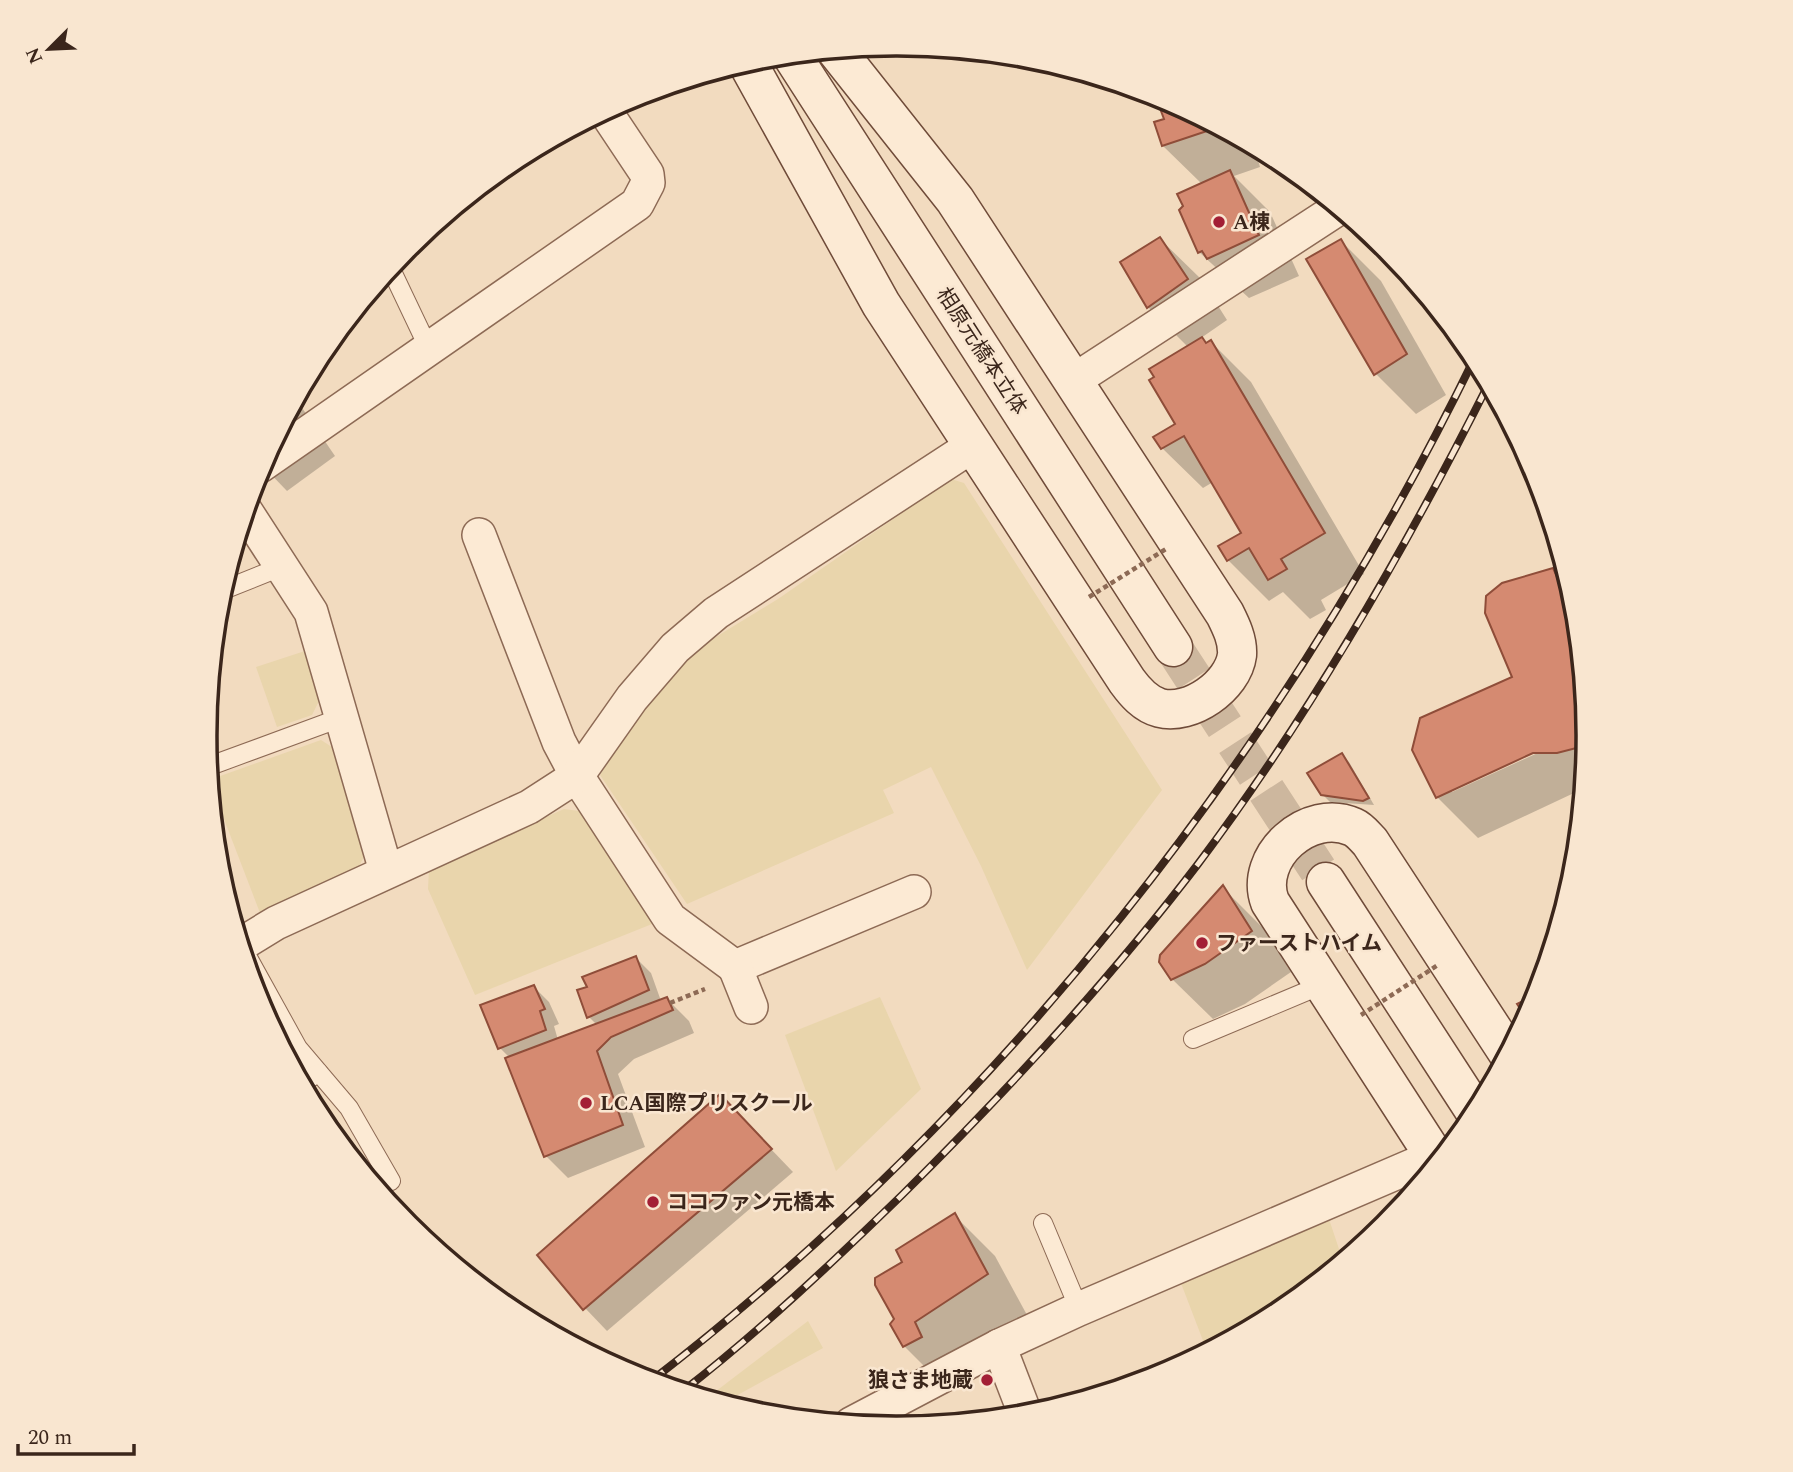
<svg xmlns="http://www.w3.org/2000/svg" width="1793" height="1472" viewBox="0 0 1793 1472" font-family="Spectral,'Noto Sans JP',serif">
<style>
.farmland{fill:#e9d5ac}
.shadow{fill:#0003;fill-rule:evenodd}
.building{fill:#d58a71;stroke:#8f4d39;stroke-width:2}
.lines{fill:none;stroke-linecap:round;stroke-linejoin:round}
.secondary-tunnel{stroke:#cdb79e;stroke-width:38;stroke-dasharray:38 19;stroke-linecap:butt}
.lane-casing{stroke:#8d6a55;stroke-width:20}
.street-casing{stroke:#8d6a55;stroke-width:36}
.secondary-casing{stroke:#6f4b39;stroke-width:41}
.path{stroke:#8d6a55;stroke-width:4.5;stroke-dasharray:5 3.5;stroke-linecap:butt}
.lane{stroke:#fcead4;stroke-width:18}
.street{stroke:#fcead4;stroke-width:33}
.secondary{stroke:#fcead4;stroke-width:38}
.rail-casing{stroke:#3b261b;stroke-width:8}
.rail{stroke:#f9e6d0;stroke-width:5;stroke-dasharray:16;stroke-linecap:butt}
.path-bridge{stroke:#8d6a55;stroke-width:4.5;stroke-dasharray:5 3.5;stroke-linecap:butt}
.poi-dot{fill:#a31f35;stroke:#f9e6d0;stroke-width:2.5}
.labels{text-anchor:middle;stroke-width:5;stroke-linejoin:round;paint-order:stroke}
.poi-label{font-size:21px;font-weight:bold;fill:#3b261b;stroke:#f9e6d0;text-anchor:start}
.street-label{font-size:21px;fill:#3b261b;stroke:#f9e6d0}
.rim{fill:none;stroke:#3b261b;stroke-width:3.5}
</style>
<rect width="100%" height="100%" fill="#f2dbbf"/>
<!-- farmland -->
<g class="farmland">
<polygon points="951,479 964,483 1162,790 1027,970 981,866 931,767 883,790 894,813 687,904 600,775 623,735 678,668 706,643 778,599"/>
<polygon points="308,650 320,699 312,715 277,727 256,667"/>
<polygon points="321,740 335,749 367,851 357,870 260,913 209,780"/>
<polygon points="564,809 579,811 657,922 475,995 428,889 429,869"/>
<polygon points="880,997 921,1089 836,1171 785,1035"/>
<polygon points="1327,1213 1343,1261 1281,1312 1207,1351 1179,1278"/>
<polygon points="808,1321 823,1348 723,1403 707,1398"/>
</g>
<!-- shadow -->
<g class="shadow">
<polygon points="1149,93 1254,146 1260,167 1234,176 1270,212 1299,276 1249,298 1199,252 1202,184 1163,146 1166,120 1160,104"/>
<polygon points="1160,239 1201,279 1227,320 1201,338 1207,344 1211,342 1251,382 1364,574 1321,600 1326,610 1310,619 1283,592 1269,601 1228,560 1221,547 1243,533 1213,482 1203,488 1162,448 1177,424 1188,347 1148,307"/>
<polygon points="1341,241 1381,281 1446,395 1416,414 1376,374 1309,259"/>
<polygon points="296,399 335,456 287,491 261,464"/>
<path d="M1553 570 1572 589 1576 601 1589 736 1583 792 1574 793 1478 838 1437 797 1515 678ZM1540 748 1542 751 1452 792V789Z"/>
<polygon points="1342,755 1349,762 1374,805 1330,802 1322,794"/>
<polygon points="1223,888 1263,928 1291,972 1245,1004 1213,1019 1172,979"/>
<polygon points="636,958 651,973 661,1001 667,999 689,1021 694,1033 634,1059 618,1074 645,1147 568,1178 546,1156 510,1058 500,1048 534,987 549,1002 559,1024 554,1026 558,1040 597,1025 589,1017 579,991"/>
<polygon points="742,1119 793,1172 607,1331 585,1308"/>
<polygon points="955,1216 995,1256 1027,1315 945,1387 904,1346 897,1319 904,1262"/>
<polygon points="440,1244 480,1284 482,1287 433,1247"/>
</g>
<!-- building -->
<g class="building">
<polygon points="1155,95 1162,97 1219,127 1162,146 1154,122 1164,119"/>
<polygon points="1230,170 1259,235 1207,259 1202,251 1198,253 1179,210 1183,206 1177,194"/>
<polygon points="1160,237 1188,279 1147,308 1120,262"/>
<polygon points="1341,239 1407,354 1374,375 1306,259"/>
<polygon points="1202,337 1206,343 1211,340 1325,533 1281,559 1287,569 1268,580 1249,548 1227,561 1218,546 1241,533 1184,436 1161,449 1153,437 1175,424 1149,380 1154,377 1149,369"/>
<polygon points="291,408 296,415 281,426"/>
<polygon points="1553,568 1577,621 1588,745 1557,753 1533,753 1436,798 1412,750 1420,718 1512,677 1485,613 1486,596 1502,583"/>
<polygon points="1342,753 1369,798 1363,801 1321,795 1307,773"/>
<polygon points="1223,885 1252,931 1205,964 1171,980 1159,962 1160,955"/>
<polygon points="636,956 649,990 587,1018 577,990 587,987 582,977"/>
<polygon points="534,985 545,1009 540,1011 546,1030 498,1049 480,1005"/>
<polygon points="1539,993 1536,1001 1527,1019 1517,1004"/>
<polygon points="667,997 673,1010 611,1037 597,1051 623,1125 544,1157 505,1058"/>
<polygon points="720,1094 772,1149 583,1310 537,1255"/>
<polygon points="955,1213 988,1274 915,1322 922,1337 903,1347 890,1324 894,1319 875,1285 875,1278 902,1262 896,1250"/>
<polygon points="440,1241 451,1261 432,1246"/>
</g>
<g class="lines">
<!-- secondary-tunnel -->
<polyline class="secondary-tunnel" points="1173,647 1326,882"/>
<!-- lane casing -->
<g class="lane-casing">
<g id="lane">
<polyline points="390,267 429,349"/>
<polyline points="221,591 281,567"/>
<polyline points="207,767 343,717"/>
<polyline points="241,945 298,1048 349,1108 391,1181"/>
<polyline points="1193,1039 1324,984"/>
<polyline points="301,1083 319,1073"/>
<polyline points="1043,1223 1079,1309"/>
</g>
</g>
<!-- street casing -->
<g class="street-casing">
<g id="street">
<polyline points="1073,381 1339,208"/>
<polyline points="260,466 637,204 648,183 647,174 605,111"/>
<polyline points="245,510 311,612 386,871"/>
<polyline points="479,535 559,742 577,776 670,919 735,967 914,892"/>
<polyline points="240,945 276,923 529,807 577,776 632,698 675,648 716,613 972,446"/>
<polyline points="735,967 751,1007"/>
<polyline points="999,1346 1026,1416"/>
<polyline points="851,1424 999,1346 1079,1309 1435,1156"/>
</g>
</g>
<!-- secondary casing -->
<g class="secondary-casing">
<g id="secondary">
<polyline points="791,54 1173,647"/>
<path d="M747 62 881 304 1127 681C1135 692 1145 704 1160 708 1190 716 1233 686 1237 655 1238 640 1231 626 1225 614L955 200 836 50"/>
<polyline points="1326,882 1476,1113"/>
<path d="M1438 1162 1270 902C1253 857 1309 807 1353 827 1360 830 1365 837 1370 842L1508 1053"/>
</g>
</g>
<!-- path -->
<polyline class="path" points="670,1003 705,989"/>
<!-- lane -->
<use href="#lane" class="lane"/>
<!-- street -->
<use href="#street" class="street"/>
<!-- secondary -->
<use href="#secondary" class="secondary"/>
<!-- rail casing -->
<g class="rail-casing">
<g id="rail">
<path d="M651 1381C1000 1112 1282 753 1475 357"/>
<path d="M683 1391C760 1331 832 1263 902 1195 1007 1091 1108 982 1198 864 1310 715 1405 550 1489 383"/>
</g>
</g>
<!-- rail -->
<use href="#rail" class="rail"/>
<!-- path-bridge -->
<g class="path-bridge">
<polyline points="1089,597 1166,549"/>
<polyline points="1361,1015 1438,965"/>
</g>
</g>
<!-- markers -->
<g class="poi-dot">
<circle cx="1219" cy="222" r="7"/>
<circle cx="1202" cy="943" r="7"/>
<circle cx="586" cy="1103" r="7"/>
<circle cx="653" cy="1202" r="7"/>
<circle cx="987" cy="1380" r="7"/>
</g>
<g class="labels">
<!-- poi labels -->
<g class="poi-label">
<text x="1233" y="229">A棟</text>
<text x="1216" y="950">ファーストハイム</text>
<text x="600" y="1110">LCA国際プリスクール</text>
<text x="667" y="1209">ココファン元橋本</text>
<text x="973" y="1387" text-anchor="end">狼さま地蔵</text>
</g>
<!-- street labels -->
<g class="street-label">
<text transform="translate(982 351) rotate(57)" y="7">相原元橋本立体</text>
</g>
</g>
<!-- crop -->
<path d="M0 0H1793V1472H0ZM896 56H897A679 679 0 0 1 1576 735V737A679 679 0 0 1 897 1416H896A679 679 0 0 1 217 737V735A679 679 0 0 1 896 56Z" fill="#f9e6d0" fill-rule="evenodd"/>
<path class="rim" d="M896 56H897A679 679 0 0 1 1576 735V737A679 679 0 0 1 897 1416H896A679 679 0 0 1 217 737V735A679 679 0 0 1 896 56Z"/>
<!-- north arrow -->
<g transform="translate(49 49) rotate(246)" stroke="#f9e6d0" stroke-width="5" paint-order="stroke">
<path d="M0-5L12 26L0 18L-12 26Z" fill="#3b261b"/>
<text y="-10" font-size="19" font-weight="bold" text-anchor="middle" fill="#3b261b">N</text>
</g>
<!-- scale -->
<path d="M18 1444v10h116v-10" fill="none" stroke="#3b261b" stroke-width="3.5"/>
<text x="28" y="1444" font-size="21" fill="#3b261b" stroke="#f9e6d0" stroke-width="5" paint-order="stroke">20 m</text>
</svg>
